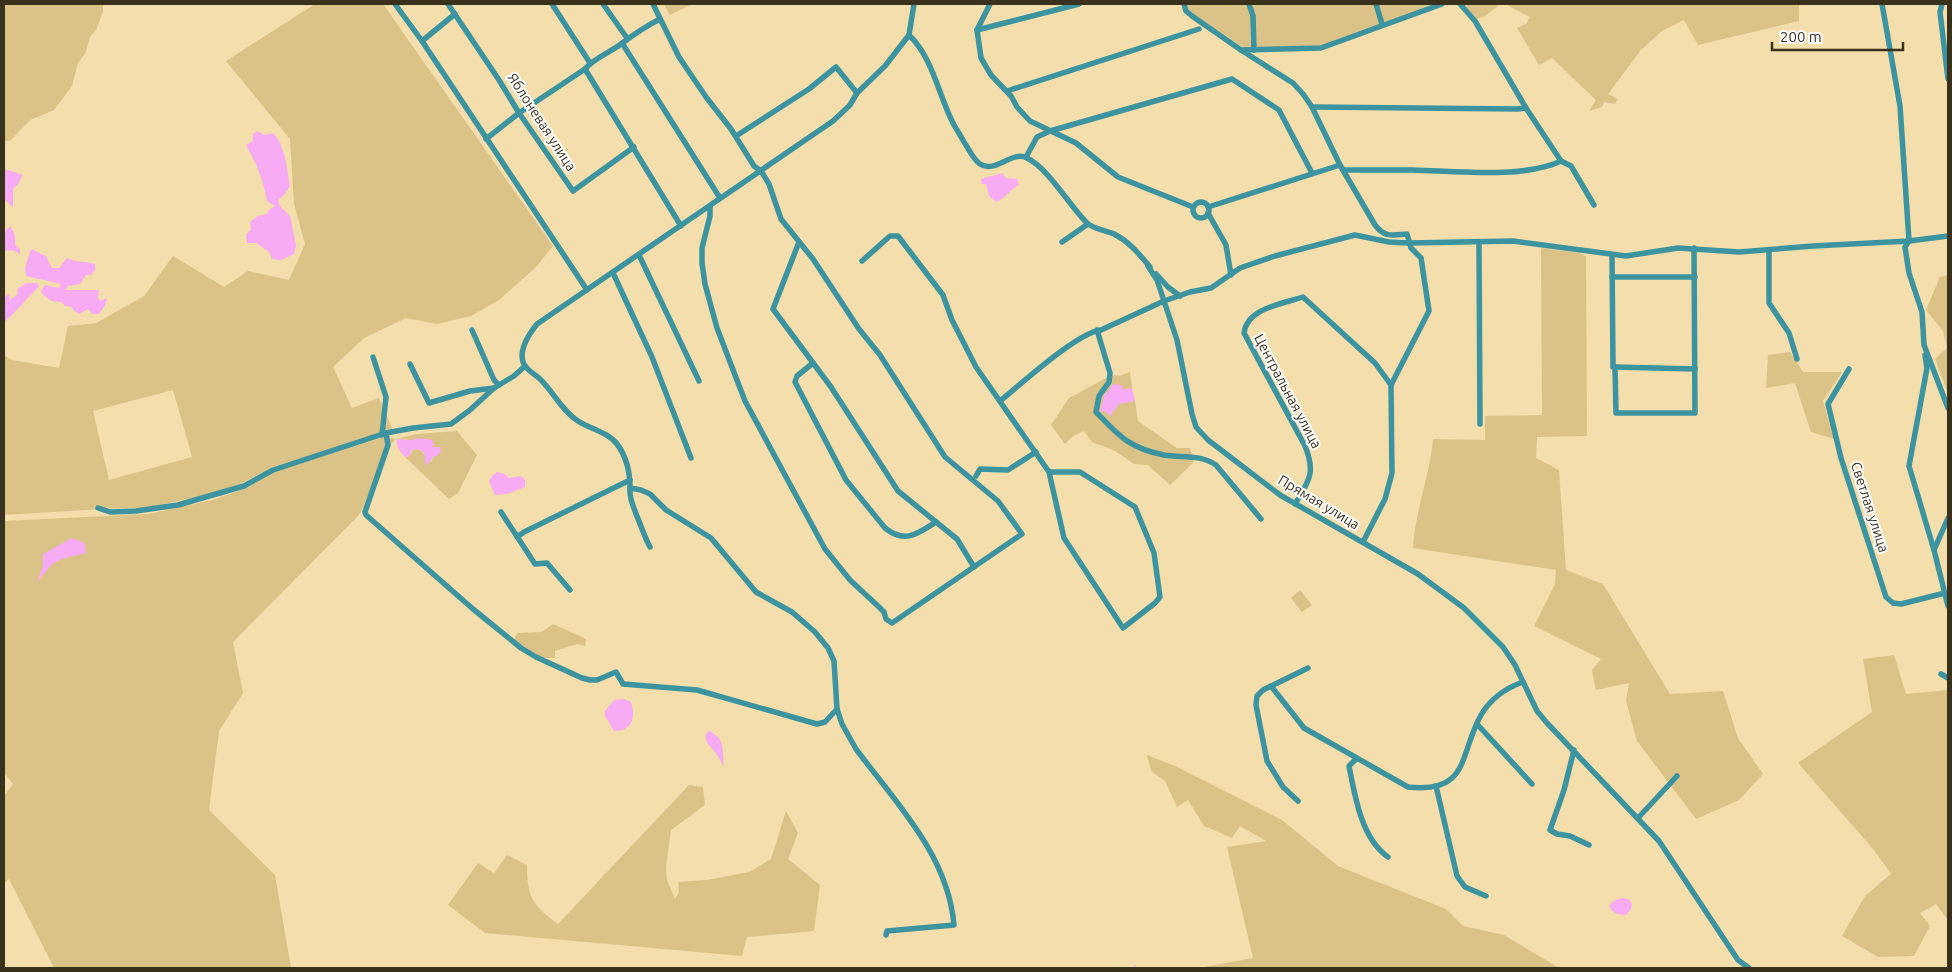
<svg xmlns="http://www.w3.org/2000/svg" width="1952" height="972" viewBox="0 0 1952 972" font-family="Ubuntu,sans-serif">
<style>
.green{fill:#dbc287;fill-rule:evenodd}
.water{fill:#f6abf4}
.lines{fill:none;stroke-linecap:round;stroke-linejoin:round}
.stream{stroke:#f6abf4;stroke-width:1}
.minor{stroke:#3c94a0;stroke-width:5.5}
.labels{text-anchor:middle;stroke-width:4;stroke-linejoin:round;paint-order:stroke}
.street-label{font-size:14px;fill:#3a311d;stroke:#fff}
</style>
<rect width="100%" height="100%" fill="#f4deac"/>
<!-- green -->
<g class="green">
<polygon points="4,4 103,4 103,12 96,30 90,37 86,52 78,63 72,86 54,110 30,120 10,141 4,141"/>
<path d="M315 4H383L553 246 535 268 499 300 471 316 437 324 406 318 364 338 333 367 352 408 379 398 394 433 376 436 272 467 227 491 145 508H120L4 515V355L12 360 59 368 68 326 96 323 144 296 173 256 224 287 248 271 289 280 305 244 294 204 290 139 226 61ZM173 390 192 457 109 480 93 411Z"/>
<polygon points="664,4 692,4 670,15"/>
<polygon points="1187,4 1447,4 1322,48 1244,48 1189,11"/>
<polygon points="1464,4 1500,4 1484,17 1476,19"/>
<polygon points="1505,4 1799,4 1799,21 1698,45 1684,20 1662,31 1641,50 1608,94 1618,99 1615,104 1604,102 1602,107 1589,111 1596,100 1552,58 1539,65 1517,28 1526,24 1530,17"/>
<path d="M1541 248 1579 253 1586 256 1587 436 1537 437 1536 458 1559 470 1566 570 1603 584 1670 694 1723 691 1738 738 1763 774 1739 800 1696 819 1637 741 1626 701 1629 683 1596 690 1592 670 1601 659 1534 626 1555 584 1556 570 1413 548C1415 510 1430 476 1433 439L1485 440V416L1542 415Z"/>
<polygon points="1948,275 1948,393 1935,359 1947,348 1943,331 1926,310 1940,277"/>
<polygon points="1790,352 1803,372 1842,372 1823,401 1834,439 1811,432 1795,383 1766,388 1768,355"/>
<polygon points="1130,372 1132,388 1123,389 1119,404 1135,401 1138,421 1177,448 1190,448 1194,462 1170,485 1148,465 1134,464 1115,451 1092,442 1084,431 1073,436 1065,444 1051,425 1069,398 1112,375 1119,376"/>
<polygon points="457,431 477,455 458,493 449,499 405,457 410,456 411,452 415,449 420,450 431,462 434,456 433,447 414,440 396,439 385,450 363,508 358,516 233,642 243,693 219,731 209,810 275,875 291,968 54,968 9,879 4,883 4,796 13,784 4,773 4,521 148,514 213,500 247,488 273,472 384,437 396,439 417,434"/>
<polygon points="1300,590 1312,605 1302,612 1291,598"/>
<polygon points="553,624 586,639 585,646 577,644 555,651 555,658 542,658 514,640 517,633 542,632"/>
<polygon points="1894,655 1906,694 1948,690 1948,920 1936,904 1920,913 1930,926 1914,956 1878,957 1842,936 1865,896 1891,874 1874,850 1798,763 1872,712 1863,659"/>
<polygon points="1147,755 1175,766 1282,820 1338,866 1446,909 1463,926 1504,935 1559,968 1199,968 1253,958 1227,847 1266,841 1240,826 1232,838 1204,826 1188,800 1177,807 1165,781 1151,771"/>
<path d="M689 785 703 787 705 805 671 830 666 867 667 880 675 899 679 892 678 882 707 880 749 872 771 859 786 811 798 833 788 859 820 885 814 931 747 937 742 956 485 933 448 905 478 863 494 873 507 855 527 865C527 897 532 905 558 924Z"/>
</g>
<!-- water -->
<g class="water">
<polygon points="257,131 265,135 273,133 280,142 285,157 290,186 284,195 278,200 280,206 290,216 296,245 294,254 281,260 272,259 269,252 256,243 247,243 246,234 251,230 250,222 258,216 267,214 269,210 275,206 267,201 263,183 256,164 246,145 253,141 253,134"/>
<polygon points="4,169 23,175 18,184 13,189 13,207 4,199"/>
<path d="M1003 173 1005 178 1017 179 1019 185C1009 190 1006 198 996 202L989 196 986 184H982L981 179Z"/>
<polygon points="11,227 15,236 15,245 20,249 20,254 13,250 5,251 4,241 6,229"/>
<path d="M31 249 46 256 52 268H59L67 258C77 263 85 261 95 264V270L91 275H86L80 284 68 286 65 290H99L98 297 100 301 107 298 105 305 99 314H92L88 309 79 314 74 311 72 307 65 306 61 302C52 302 47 299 41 292L45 285 59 288 61 284 26 276 25 268Z"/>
<path d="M27 283H37L39 287C26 298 17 312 4 322V298L9 294 10 298 7 302 17 295 18 288Z"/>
<polygon points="1113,384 1121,385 1123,389 1132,388 1135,401 1119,404 1110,416 1106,412 1100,411 1104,396"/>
<path d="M416 438 428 439 433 441 434 447H440L441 451 437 456H434L426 466 424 453C420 449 416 448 411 451L410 456 405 457 398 448 396 439 413 440Z"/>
<polygon points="497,472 505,474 509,478 521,476 525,480 525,487 507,494 495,495 489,481 492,476"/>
<path d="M72 538 85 543 86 553C57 560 55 558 37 583L43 565V554Z"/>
<path d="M624 699 631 702C636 718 632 731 614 731L605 716V711L614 700Z"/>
<path d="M709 731C726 738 722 752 724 767 721 763 720 759 717 755 713 747 704 745 706 734Z"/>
<path d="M1622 898 1628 899 1632 903 1631 909 1626 915C1617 915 1613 913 1609 906L1613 901Z"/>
</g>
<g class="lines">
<!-- stream -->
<polyline class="stream" points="1135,965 1135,968"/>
<!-- minor -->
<g class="minor">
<polyline points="395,4 422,41 587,290"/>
<polyline points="448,4 499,80 519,113 573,191 634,147"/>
<polyline points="552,4 590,63"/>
<polyline points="603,4 627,38"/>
<polyline points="653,4 679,57 706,97 731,129 754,166 761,171 769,184 781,219 813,259 859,329 880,355 945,457 998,501 1022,534 892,623 886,619 884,612 879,607 850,580 825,549 745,401 717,328 705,284 702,263 702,248 710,216 710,206"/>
<polyline points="990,4 977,30 981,58 991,75 1011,96 1017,107 1030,121 1076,143 1118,177 1193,207"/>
<path d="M1184 4 1186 11 1192 16 1241 50 1293 83 1303 94 1312 107 1340 165 1375 225C1385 238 1392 235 1407 234L1411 248 1421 258 1429 311 1391 385 1392 473 1385 499 1363 542"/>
<polyline points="1249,4 1253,16 1254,50"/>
<polyline points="1376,4 1382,24"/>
<polyline points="1460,4 1475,21 1526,108 1561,161 1571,166 1594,205"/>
<polyline points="1882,4 1900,106 1909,241 1905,247 1909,273 1922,312 1924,345 1948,408"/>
<polyline points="1942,4 1940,12 1948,79"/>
<polyline points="977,30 1079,4"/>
<path d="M909 35C933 58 938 94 953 123 956 129 961 136 964 142 969 149 973 159 980 164 995 174 1012 150 1027 158 1048 168 1069 205 1086 222 1092 229 1105 230 1114 234 1130 242 1139 254 1150 267"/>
<polyline points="422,41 455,14"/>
<polyline points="622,43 720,198"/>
<polyline points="1241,50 1321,48 1442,4"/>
<polyline points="585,69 681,226"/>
<polyline points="1007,91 1199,29"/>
<polyline points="1312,107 1518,109 1526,108"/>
<polyline points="736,136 809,89 836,67 857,93"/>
<path d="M486 139 519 113 585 69C594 58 609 53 621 44 633 35 646 26 660 19"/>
<polyline points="1026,157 1037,137 1050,131 1232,79 1279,110 1312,173"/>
<path d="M1343 170C1366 170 1389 170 1413 170 1455 171 1523 179 1561 161"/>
<circle cx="1201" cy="210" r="8"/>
<polyline points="1208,207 1340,165"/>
<polyline points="1208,213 1226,245 1231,275"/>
<polyline points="799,242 773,309 831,387 898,491 957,539 974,567"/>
<polyline points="1062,242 1088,224"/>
<polyline points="1479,242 1480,424"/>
<polyline points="1769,250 1769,303 1789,333 1797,359"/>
<polyline points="639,255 699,381"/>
<polyline points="1612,255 1613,367 1615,367 1616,413 1695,413 1694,248"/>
<polyline points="862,261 890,236 898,236 943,295 952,320 976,367 1049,472 1064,538 1123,628 1155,603 1160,597 1154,553 1135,507 1080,472 1049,472"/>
<polyline points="1148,266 1157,280 1177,340 1192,414 1196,427 1208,440 1280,495 1418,574 1464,608 1503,647 1515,665 1537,711 1547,723 1659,841 1738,960 1749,968"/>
<polyline points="613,273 652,357 691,458"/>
<polyline points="1156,274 1168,287 1180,296"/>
<polyline points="1612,277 1695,277"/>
<polyline points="472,330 494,380 499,385"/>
<path d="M1097 330 1110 373 1109 382 1099 396 1096 412C1119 436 1129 448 1164 455 1182 458 1200 454 1216 465L1261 519"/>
<polyline points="1925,355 1927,368 1909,466 1934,550"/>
<polyline points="373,357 386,397 382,435"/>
<path d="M813 363 797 376 795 382 846 480 885 528C905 544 917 534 936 522"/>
<polyline points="410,364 429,403 470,391 494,388"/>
<polyline points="1615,367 1695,369"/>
<polyline points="1849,369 1828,404 1841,458 1886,597 1893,603 1901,604 1945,593"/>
<path d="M1000 401C1021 384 1078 332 1101 330L1164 301 1190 292 1211 288 1240 268 1275 256 1355 235 1389 242 1409 243 1513 241 1626 256 1678 248 1739 252 1813 246 1909 241 1948 236"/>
<polyline points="386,433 388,445 365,512 366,515 473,609 521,648 536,657 582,678 590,680 597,680 616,672 623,684 697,690 817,724 825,722 837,709"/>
<polyline points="976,476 980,469 1008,470 1036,452"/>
<path d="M630 488C629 499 633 504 636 514 641 525 644 536 650 547"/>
<path d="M1295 504C1309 481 1316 473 1305 446L1244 333C1247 308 1282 304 1303 297L1375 363 1391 385"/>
<polyline points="98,508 110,512 136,511 178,505 244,486 273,470 386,433 413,428 451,424 470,410 494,388 514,376 525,366"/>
<polyline points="501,512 535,564 547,563 570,590"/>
<polyline points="1948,518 1934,550 1948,606"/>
<polyline points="517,537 524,532 630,480"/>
<polyline points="1941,674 1948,678"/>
<path d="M1271 686 1304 728 1408 787C1470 794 1459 754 1481 715 1491 698 1506 688 1523 682"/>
<polyline points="1477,724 1532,784"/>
<polyline points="1574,750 1564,790 1550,830 1557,834 1570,836 1589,845"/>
<path d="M1356 759 1349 766C1355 796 1361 838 1388 857"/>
<polyline points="1436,786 1457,876 1465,887 1486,896"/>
<polyline points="1298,801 1283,787 1267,761 1256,705 1257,696 1263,690 1308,668"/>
<polyline points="1638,818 1677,776"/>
<path d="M886 935 887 931 954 925C948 855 896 803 856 749L842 724 837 709 834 661 828 648 815 632 792 612 756 592 711 538 666 510 650 494 641 490 630 488C630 473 626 456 617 444 608 432 590 429 578 421 562 411 553 391 539 378 534 374 525 369 523 362 519 349 529 334 537 324L833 121 850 105 857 93 885 66 909 35 914 4"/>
</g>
</g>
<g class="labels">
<!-- street labels -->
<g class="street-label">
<text transform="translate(542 122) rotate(57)" y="5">Яблоневая улица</text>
<text transform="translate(1288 391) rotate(62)" y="5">Центральная улица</text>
<text transform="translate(1319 502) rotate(31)" y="5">Прямая улица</text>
<text transform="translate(1870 507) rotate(72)" y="5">Светлая улица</text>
</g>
</g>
<!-- border -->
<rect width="1952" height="972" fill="none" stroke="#3a311d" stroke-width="10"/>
<!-- scale -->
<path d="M1772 42v8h131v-8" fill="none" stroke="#3a311d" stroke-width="2.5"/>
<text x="1780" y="42" font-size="15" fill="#3a311d" stroke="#ffffff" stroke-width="4" paint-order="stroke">200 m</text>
</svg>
